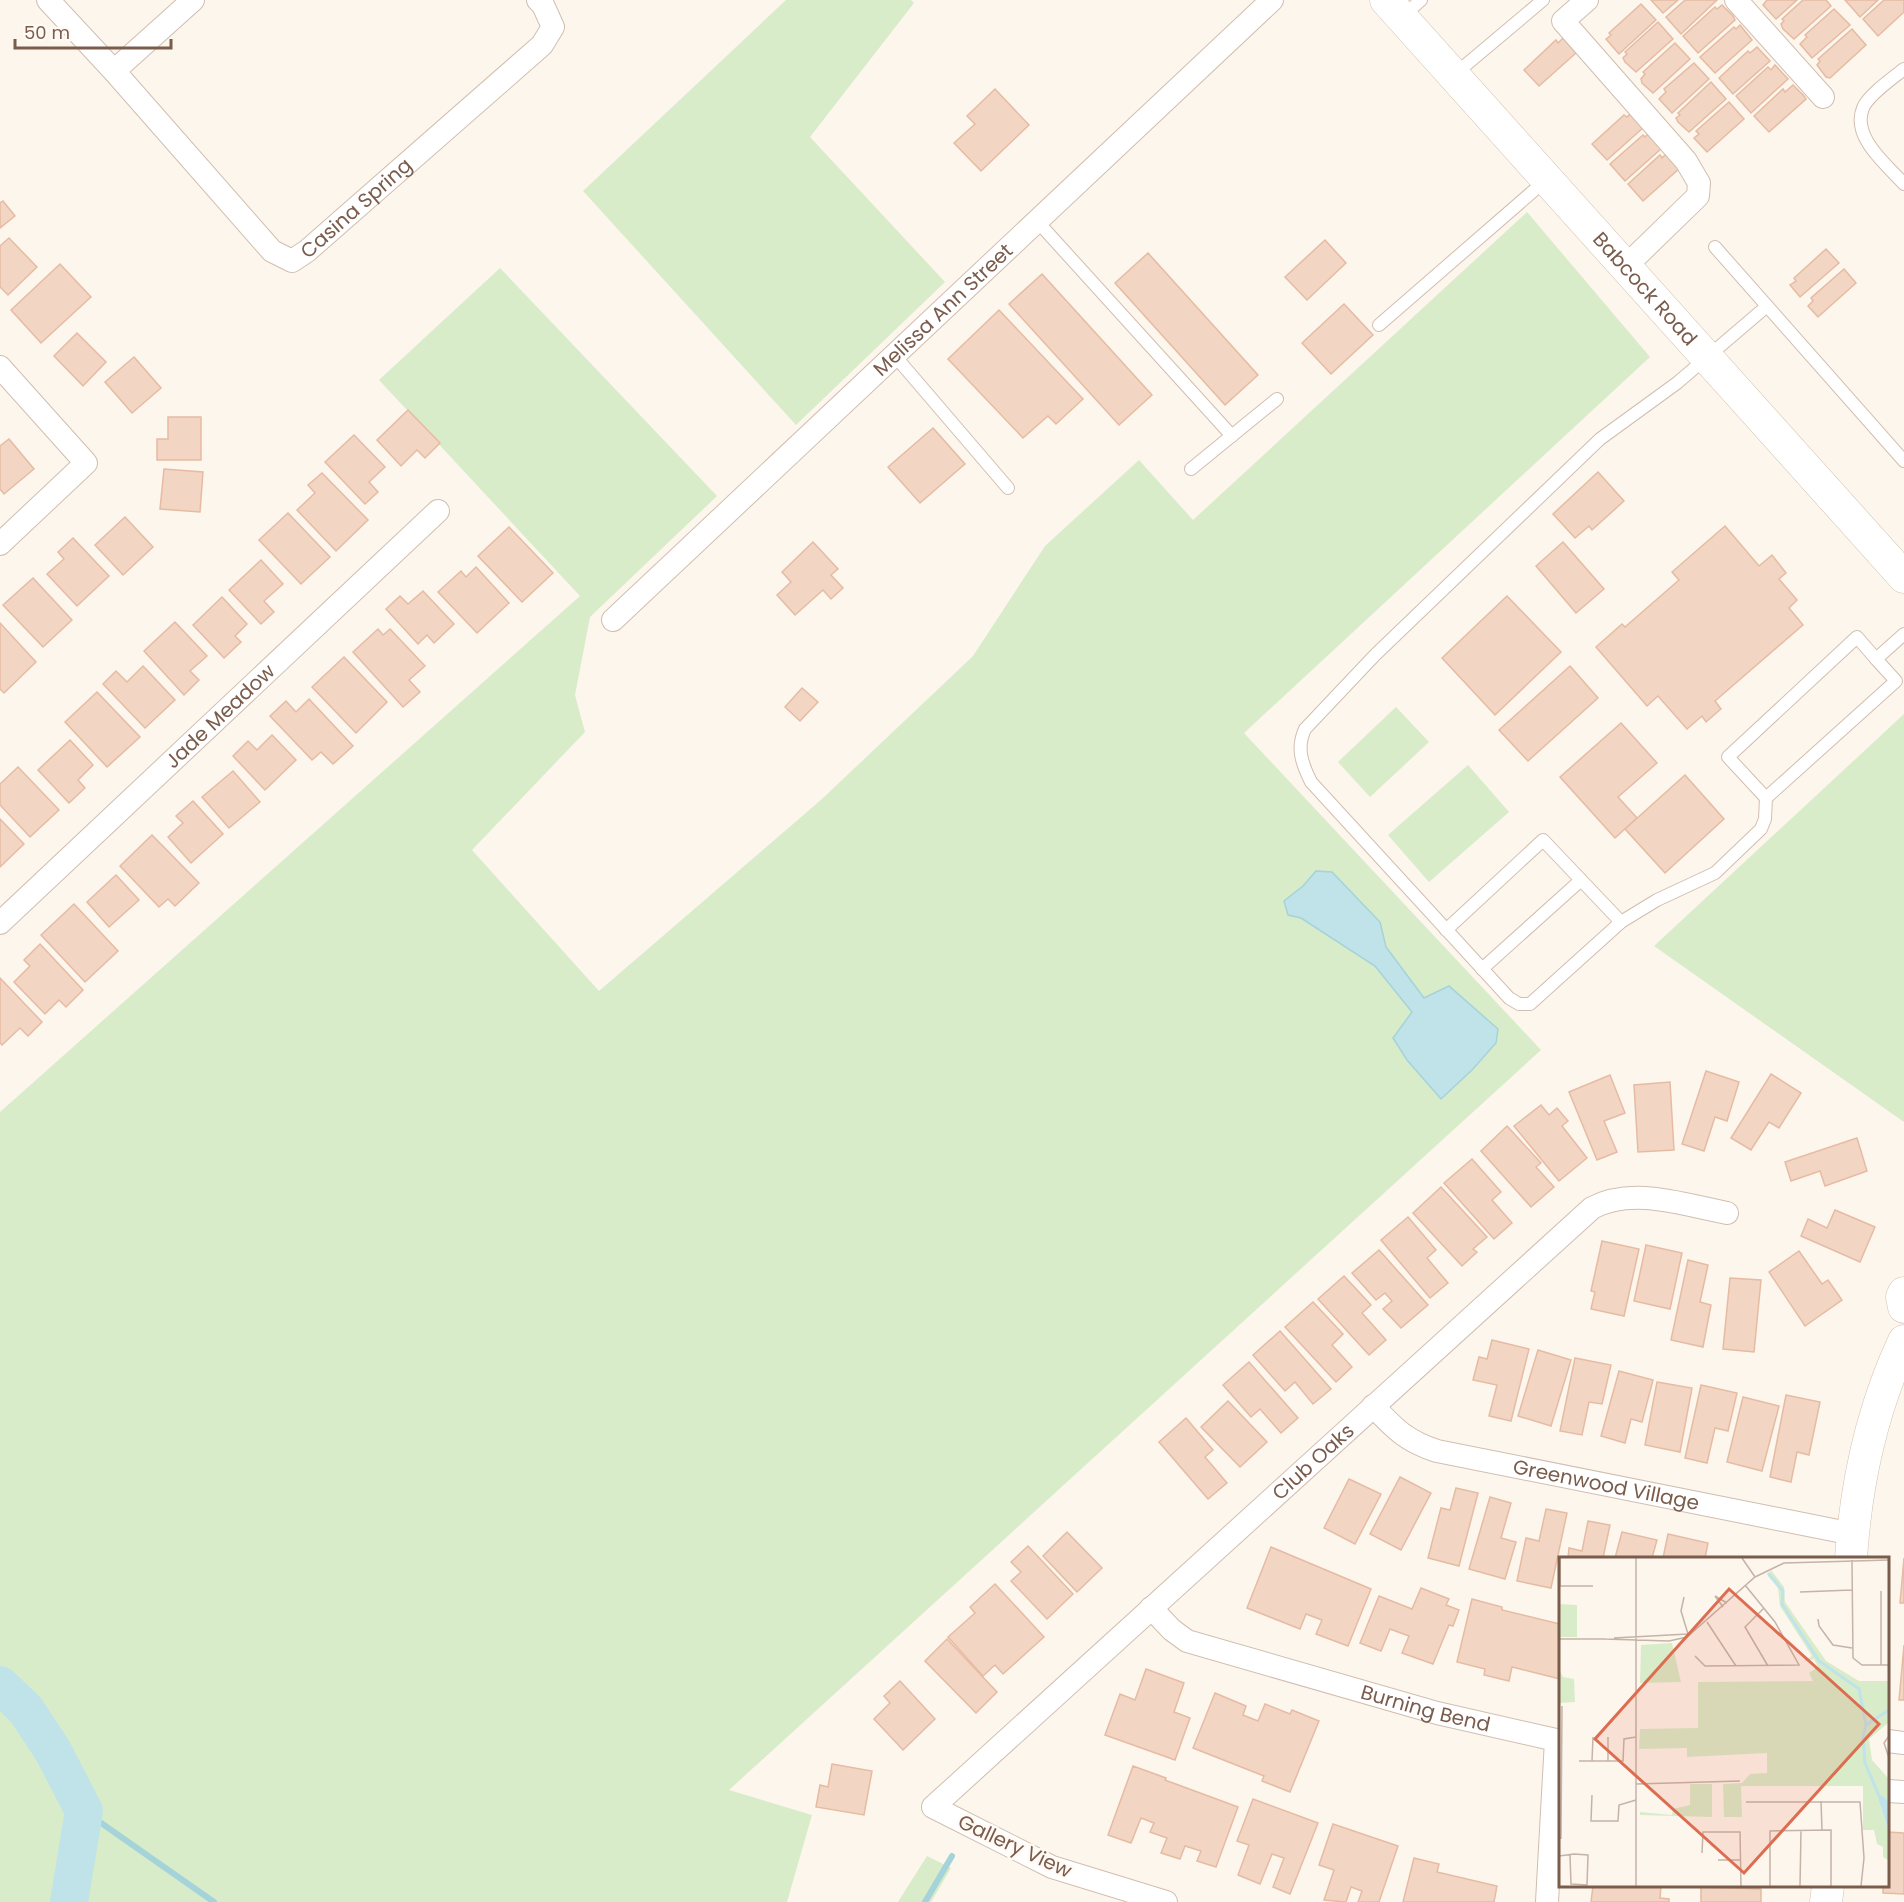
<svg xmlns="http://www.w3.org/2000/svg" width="1904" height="1902" viewBox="0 0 1904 1902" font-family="Poppins,sans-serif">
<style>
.green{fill:#d8ecc9}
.water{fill:#bfe3e8;stroke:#a5d3da;stroke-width:1.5}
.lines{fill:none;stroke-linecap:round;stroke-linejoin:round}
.stream{stroke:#a5d3da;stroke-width:6}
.river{stroke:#bfe3e8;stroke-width:38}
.building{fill:#f3d5c3;stroke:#e6bba3;stroke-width:1.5}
.lane-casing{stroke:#d1beb0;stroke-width:14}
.street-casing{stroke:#d1beb0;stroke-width:24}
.secondary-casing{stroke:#d6c0b0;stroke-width:33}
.lane{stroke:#fff;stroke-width:12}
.street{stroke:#fff;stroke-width:22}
.secondary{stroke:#fff;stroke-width:32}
.labels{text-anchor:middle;stroke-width:5;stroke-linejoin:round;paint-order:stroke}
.street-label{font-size:20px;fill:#7a5c4d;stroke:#fffaf3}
.inset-river{fill:none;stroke:#bfe3e8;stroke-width:3}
.inset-road{fill:none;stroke:#c5b3a7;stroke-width:1.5}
.view{fill:#dc6d51;fill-opacity:0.15;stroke:#dc6d51;stroke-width:3}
.inset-edge{fill:none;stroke:#7a5c4d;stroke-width:3}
</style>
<rect width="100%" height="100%" fill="#fdf6ec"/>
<!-- green -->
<g class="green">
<polygon points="786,0 911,0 914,3 810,137 945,282 796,425 583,191"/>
<polygon points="1527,212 1650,357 1244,733 1541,1050 729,1790 812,1815 787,1902 0,1902 0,1112 580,596 379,380 500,268 717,496 590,617 575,695 585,732 472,850 599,991 822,799 973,656 1045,546 1139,460 1193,520"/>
<polygon points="1396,707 1429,742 1370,797 1338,762"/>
<polygon points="1904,714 1904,1122 1654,946"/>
<polygon points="1468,765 1509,812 1429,882 1388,835"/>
<polygon points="927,1856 951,1868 931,1902 898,1902"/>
</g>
<!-- water -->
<polygon class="water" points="1316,871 1332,872 1380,922 1386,947 1424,998 1449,986 1498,1029 1496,1043 1472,1070 1441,1099 1407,1060 1393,1038 1412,1012 1375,966 1301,918 1288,915 1284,901 1303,886"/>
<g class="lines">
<!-- stream -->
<g class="stream">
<polyline points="84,1811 214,1902"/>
<polyline points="925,1902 952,1856"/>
</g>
<!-- river -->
<polyline class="river" points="0,1685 26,1710 53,1751 84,1811 69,1902"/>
</g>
<!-- building -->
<g class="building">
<polygon points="1651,0 1678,0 1663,13"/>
<polygon points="1685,0 1717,0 1681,34 1666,17"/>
<polygon points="1767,0 1797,0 1776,19 1763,5"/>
<polygon points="1803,0 1826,0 1831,6 1794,39 1783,29 1781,24 1784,21 1782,19"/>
<polygon points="1845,0 1878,0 1860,17"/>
<polygon points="1884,0 1904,0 1904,12 1878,36 1863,19"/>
<polygon points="1641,4 1656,20 1619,54 1606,39 1611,35 1609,33"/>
<polygon points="1722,5 1733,16 1735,20 1698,53 1683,36 1715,7 1717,9"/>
<polygon points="1834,9 1850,25 1812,58 1800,44 1807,37 1805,35"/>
<polygon points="1658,22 1673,39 1636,72 1625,62 1623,58 1627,54 1625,52"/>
<polygon points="1740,25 1752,40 1715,73 1700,57 1734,27 1736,29"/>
<polygon points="1852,29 1866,45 1830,78 1826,77 1817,65 1820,61 1818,59"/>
<polygon points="1563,38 1576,53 1539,86 1524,70 1556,40 1558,43"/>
<polygon points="1675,43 1690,59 1653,93 1642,83 1641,79 1645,74 1643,72"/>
<polygon points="1757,47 1770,61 1733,94 1719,78 1748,51 1750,53"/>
<polygon points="1694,63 1709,79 1672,113 1659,99 1666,92 1664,89"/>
<polygon points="1775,65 1788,79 1751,113 1736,96 1768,67 1771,70"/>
<polygon points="1711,82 1726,99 1689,132 1678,122 1676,118 1680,115 1678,113"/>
<polygon points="1793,85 1804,96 1806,99 1769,132 1754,116 1783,89 1785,92"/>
<polygon points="995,89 1029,125 981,171 954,143 975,124 967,116"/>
<polygon points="1729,102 1744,119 1707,152 1694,138 1699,134 1696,131"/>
<polygon points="1631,113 1644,127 1607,160 1592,144 1624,115 1627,117"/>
<polygon points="1649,133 1662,148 1625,181 1610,164 1643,135 1645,137"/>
<polygon points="1667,153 1680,168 1643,201 1628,184 1660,155 1662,158"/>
<polygon points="3,201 15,216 0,228 0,203"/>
<polygon points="9,238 37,267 8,295 0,287 0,246"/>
<polygon points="1325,240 1346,263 1307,300 1285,277"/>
<polygon points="1826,249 1839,263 1800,297 1790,285 1796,281 1794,278"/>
<polygon points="1148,253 1258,375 1225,405 1115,283"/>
<polygon points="60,264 91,297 41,343 11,310"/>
<polygon points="1844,269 1856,283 1818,317 1808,306 1813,301 1811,298"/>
<polygon points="1042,274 1152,395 1119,425 1009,304"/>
<polygon points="1344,304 1373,335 1331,374 1302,343"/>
<polygon points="999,310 1083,399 1056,424 1048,416 1023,438 948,359"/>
<polygon points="77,333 106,362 83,386 54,356"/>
<polygon points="134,357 161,388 132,413 105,382"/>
<polygon points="408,410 440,443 425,458 417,450 401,466 377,440"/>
<polygon points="168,417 201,417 201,460 157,460 157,439 168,439"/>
<polygon points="933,428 965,464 920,503 888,467"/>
<polygon points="354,435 385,467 369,482 378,492 365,504 325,462"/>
<polygon points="9,439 34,469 4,494 0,489 0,446"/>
<polygon points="164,469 203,472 200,512 160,509"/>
<polygon points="1598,472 1624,501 1592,530 1589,526 1575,538 1553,514"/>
<polygon points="322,473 368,520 336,551 297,510 315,493 308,485"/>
<polygon points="288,513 330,557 301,584 259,540"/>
<polygon points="125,517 153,547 123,575 95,545"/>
<polygon points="1725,526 1759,566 1772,555 1786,573 1779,579 1797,600 1789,608 1803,625 1715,701 1721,709 1706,722 1702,716 1687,729 1658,696 1647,706 1596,647 1622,624 1625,627 1679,580 1672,572"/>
<polygon points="509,527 553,573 522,602 478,556"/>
<polygon points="73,538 109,576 77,606 47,574 64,559 58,552"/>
<polygon points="813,542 838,569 831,575 843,588 831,599 823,590 795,615 777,595 791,582 782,572"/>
<polygon points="1563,542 1604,589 1576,613 1536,566"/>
<polygon points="261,560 283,584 264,601 274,612 261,624 229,590"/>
<polygon points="476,567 509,603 477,633 438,592 461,571 466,577"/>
<polygon points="33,578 72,620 43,647 3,605"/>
<polygon points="423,591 454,624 434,643 427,635 418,644 386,609 400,596 408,604"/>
<polygon points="1507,596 1561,652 1495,715 1442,658"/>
<polygon points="222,597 247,624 235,636 241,642 224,658 193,625"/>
<polygon points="175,622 207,656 190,671 199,680 184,695 144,651"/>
<polygon points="0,623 36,662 4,693 0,689"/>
<polygon points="378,629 383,635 390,629 425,666 409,680 420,692 403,707 353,652"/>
<polygon points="344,657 387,702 356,733 312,687"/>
<polygon points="143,666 175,700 145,728 103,684 116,671 127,682"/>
<polygon points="1570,666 1598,698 1528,761 1499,730"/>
<polygon points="802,688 818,702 800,721 785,707"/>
<polygon points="97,692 140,737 107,767 65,722"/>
<polygon points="309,699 353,746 333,764 321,752 312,760 270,716 286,701 296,712"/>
<polygon points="1621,723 1657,763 1618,797 1637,818 1615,838 1560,777"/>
<polygon points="272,735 296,760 265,790 233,756 248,741 257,750"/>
<polygon points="70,740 93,765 78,780 85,788 69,803 38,770"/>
<polygon points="18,767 59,810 30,837 0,805 0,784"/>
<polygon points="233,771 260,802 229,828 202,797"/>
<polygon points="1685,775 1724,819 1665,873 1625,829"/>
<polygon points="193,801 223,834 191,863 168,837 183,823 176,816"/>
<polygon points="0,819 24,844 0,867"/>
<polygon points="152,835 199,883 175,906 168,899 159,907 120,866"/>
<polygon points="116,875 139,900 109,927 87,902"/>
<polygon points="74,904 118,951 85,982 41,935"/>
<polygon points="40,944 83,990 66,1007 59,1000 45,1014 14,982 30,966 24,960"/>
<polygon points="0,978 42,1022 28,1036 20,1028 2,1045 0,1043"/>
<polygon points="1706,1071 1739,1082 1727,1121 1715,1117 1704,1151 1682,1144"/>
<polygon points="1771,1074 1801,1093 1779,1128 1769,1122 1751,1150 1731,1138"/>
<polygon points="1610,1075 1625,1113 1604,1121 1617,1152 1597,1160 1569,1092"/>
<polygon points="1670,1082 1674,1150 1638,1152 1634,1085"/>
<polygon points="1541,1105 1549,1115 1557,1108 1568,1121 1562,1126 1587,1158 1559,1181 1514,1126"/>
<polygon points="1507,1126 1541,1163 1536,1167 1554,1187 1531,1207 1481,1151"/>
<polygon points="1857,1138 1867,1171 1825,1186 1820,1171 1791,1181 1785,1162"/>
<polygon points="1472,1159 1501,1192 1492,1200 1512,1223 1494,1239 1444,1183"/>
<polygon points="1441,1187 1487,1237 1473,1249 1477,1252 1462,1266 1413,1213"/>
<polygon points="1835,1210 1875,1227 1860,1262 1801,1236 1808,1219 1827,1228"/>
<polygon points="1408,1217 1436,1250 1427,1258 1448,1283 1430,1298 1381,1240"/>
<polygon points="1602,1241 1639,1249 1624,1316 1591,1309 1595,1292 1591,1291"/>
<polygon points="1646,1245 1682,1253 1670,1309 1634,1301"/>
<polygon points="1379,1250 1428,1305 1401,1328 1383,1309 1392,1301 1385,1293 1376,1300 1352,1273"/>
<polygon points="1799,1251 1822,1284 1828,1280 1842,1300 1805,1326 1769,1272"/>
<polygon points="1688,1260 1708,1265 1700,1302 1711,1305 1703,1347 1671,1340"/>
<polygon points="1344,1276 1371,1305 1362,1313 1386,1340 1369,1355 1318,1299"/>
<polygon points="1730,1278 1761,1280 1754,1352 1723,1349"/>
<polygon points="1313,1302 1343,1334 1332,1345 1352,1367 1336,1382 1285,1327"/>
<polygon points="1280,1331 1331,1389 1313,1404 1295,1382 1285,1391 1253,1355"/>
<polygon points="1492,1340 1529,1349 1511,1421 1489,1416 1497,1385 1473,1380 1479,1357 1487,1359"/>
<polygon points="1538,1350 1571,1360 1551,1426 1518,1416"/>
<polygon points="1575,1358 1611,1365 1602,1404 1589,1402 1582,1435 1560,1431"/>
<polygon points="1249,1362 1298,1418 1281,1433 1260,1409 1251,1417 1223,1385"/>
<polygon points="1619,1371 1653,1380 1642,1422 1631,1419 1625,1443 1601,1436"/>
<polygon points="1657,1382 1692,1388 1680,1452 1645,1445"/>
<polygon points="1701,1385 1737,1393 1728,1431 1715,1428 1707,1463 1685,1458"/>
<polygon points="1786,1395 1820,1402 1809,1455 1797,1452 1791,1482 1770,1477"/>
<polygon points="1743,1397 1779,1406 1762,1471 1727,1462"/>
<polygon points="1228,1401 1267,1442 1240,1467 1201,1427"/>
<polygon points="1186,1418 1213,1450 1205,1457 1227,1483 1208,1499 1159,1442"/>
<polygon points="1400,1477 1431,1493 1401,1550 1370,1534"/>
<polygon points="1349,1479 1381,1494 1355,1544 1324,1528"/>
<polygon points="1456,1488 1478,1493 1459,1566 1428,1558 1441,1508 1450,1510"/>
<polygon points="1490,1497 1511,1503 1501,1538 1516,1542 1505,1579 1469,1569"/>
<polygon points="1546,1509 1567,1513 1551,1588 1517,1581 1526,1538 1539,1541"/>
<polygon points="1588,1521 1610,1525 1603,1558 1568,1558 1569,1548 1582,1551"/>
<polygon points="1067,1532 1102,1568 1077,1592 1043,1556"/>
<polygon points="1622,1532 1657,1540 1652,1558 1615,1558"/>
<polygon points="1668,1534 1708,1543 1705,1558 1663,1558"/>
<polygon points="1028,1546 1073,1594 1047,1619 1011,1581 1021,1572 1011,1562"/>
<polygon points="1271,1547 1371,1589 1348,1646 1316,1634 1322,1620 1306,1614 1300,1629 1247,1608"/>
<polygon points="1904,1558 1904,1603 1900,1603"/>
<polygon points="995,1584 1044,1637 1003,1674 995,1665 983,1676 948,1637 975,1613 970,1607"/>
<polygon points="1421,1588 1449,1599 1446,1605 1459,1610 1453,1626 1449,1625 1433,1664 1402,1653 1409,1636 1390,1629 1381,1651 1360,1643 1379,1596 1412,1609"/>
<polygon points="1472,1599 1502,1607 1502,1610 1560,1624 1560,1679 1512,1667 1509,1681 1484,1675 1485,1669 1457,1662"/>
<polygon points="947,1639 997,1692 976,1713 925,1661"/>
<polygon points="1904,1645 1904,1700 1899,1700"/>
<polygon points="1146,1669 1184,1683 1174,1712 1190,1718 1175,1760 1105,1735 1120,1694 1135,1700"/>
<polygon points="900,1681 935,1719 903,1750 874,1719 890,1703 884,1696"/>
<polygon points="1215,1693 1246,1706 1243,1715 1258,1721 1265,1704 1290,1714 1292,1710 1319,1721 1290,1792 1262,1781 1264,1776 1193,1748"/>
<polygon points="832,1764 872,1771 864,1815 816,1807 820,1785 828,1787"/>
<polygon points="1133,1766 1166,1778 1165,1780 1238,1807 1216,1867 1197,1861 1201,1851 1185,1846 1180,1859 1161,1853 1167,1838 1150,1832 1154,1823 1141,1818 1131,1843 1108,1835"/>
<polygon points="1253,1799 1318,1823 1290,1894 1273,1887 1284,1858 1272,1854 1260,1884 1238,1875 1249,1845 1237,1841"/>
<polygon points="1333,1824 1398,1846 1379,1902 1358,1902 1362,1891 1351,1887 1346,1902 1324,1900 1334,1870 1319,1865"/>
<polygon points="1888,1832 1904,1833 1904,1894 1883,1893 1883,1886 1888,1886"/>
<polygon points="1414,1858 1439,1864 1437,1872 1497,1886 1494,1902 1403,1902"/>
<polygon points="1593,1886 1661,1886 1660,1898 1669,1899 1669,1902 1591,1902"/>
<polygon points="1701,1887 1761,1889 1761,1902 1701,1902"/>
</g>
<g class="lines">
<!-- lane casing -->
<g class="lane-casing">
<g id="lane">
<polyline points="1403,16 1421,0"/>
<path d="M1904 69C1893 78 1868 95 1863 108 1851 137 1887 165 1904 184"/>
<polyline points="1455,74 1543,0"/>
<polyline points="1037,221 1232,436"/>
<polyline points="1715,247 1904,461"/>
<path d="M1767 306 1677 383 1600 439 1375 655 1305 729C1296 748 1302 764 1311 782L1509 998 1519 1004H1530L1621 922 1657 900 1715 873 1761 829 1765 819 1766 798 1896 681 1876 659 1904 634"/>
<polyline points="1379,325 1546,180"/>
<polyline points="895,356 1008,488"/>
<polyline points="1191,469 1277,399"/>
<polyline points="1766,798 1728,757 1857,637 1876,659"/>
<polyline points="1446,930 1543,840 1621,922"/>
<polyline points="1482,969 1581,880"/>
</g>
</g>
<!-- street casing -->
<g class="street-casing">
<g id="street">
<path id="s1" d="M48 0 114 71 272 251 292 261 307 251 542 45 553 27 543 5 538 0"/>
<polyline points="1587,0 1563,21 1686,161 1699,183 1698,196 1626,266"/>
<polyline points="1736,0 1823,97"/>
<polyline points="114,71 193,0"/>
<polyline points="0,367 86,463 0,544"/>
<path id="s2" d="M613 620 1272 0"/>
<path id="s3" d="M0 923 438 511"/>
<path id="s4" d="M1373 1406C1395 1429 1406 1441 1437 1451L1853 1534"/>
<path id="s5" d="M1151 1608 1172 1630 1187 1641 1437 1713 1556 1740 1547 1902"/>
<polyline points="1888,1741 1904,1743"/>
<polyline points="1888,1791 1904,1792"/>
<path id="s6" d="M1166 1902 1052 1867 933 1807 1592 1208C1633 1186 1684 1205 1727 1213"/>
</g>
</g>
<!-- secondary casing -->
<g class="secondary-casing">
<g id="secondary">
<path id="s7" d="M1386 0 1904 577"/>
<polyline points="1904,1293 1902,1297 1904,1307"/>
<path d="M1851 1558C1856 1484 1872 1409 1904 1341"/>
<polyline points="1826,1902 1828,1886"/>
</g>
</g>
<!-- lane -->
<use href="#lane" class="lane"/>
<!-- street -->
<use href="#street" class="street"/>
<!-- secondary -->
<use href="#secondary" class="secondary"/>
</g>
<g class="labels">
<!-- street labels -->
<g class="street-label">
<text dy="7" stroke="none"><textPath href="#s1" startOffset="442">Casina Spring</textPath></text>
<text dy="7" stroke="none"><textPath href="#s7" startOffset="388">Babcock Road</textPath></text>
<text dy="7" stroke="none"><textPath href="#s2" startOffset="453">Melissa Ann Street</textPath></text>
<text dy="7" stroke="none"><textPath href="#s3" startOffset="302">Jade Meadow</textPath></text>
<text dy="7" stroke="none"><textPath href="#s6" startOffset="766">Club Oaks</textPath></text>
<text dy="7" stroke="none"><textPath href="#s4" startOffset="252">Greenwood Village</textPath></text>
<text dy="7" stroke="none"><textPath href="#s5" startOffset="297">Burning Bend</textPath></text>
<text transform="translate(1015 1846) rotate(25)" y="7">Gallery View</text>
</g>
</g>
<!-- overview -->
<g transform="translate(1559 1557)">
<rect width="330" height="330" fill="#fdf6ec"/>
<path d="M212 13 225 30 226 45 267 104 300 124H330V165L310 182 313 203 330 222V245L325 240 319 242 330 276V304L324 300V290L318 287 315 273H304V229H182L183 260H165L164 227 183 226 191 217 208 216V196L128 200V191L80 192 81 172 139 171V125L254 124 250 116 259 110 255 102 244 105 253 99 221 49 219 31 209 19ZM0 47 18 48V80H0ZM113 86 122 125 81 126 82 88ZM1 114 4 120 15 122 16 145 0 146ZM131 227H153V260L81 258V255L113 258 114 252 131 248Z" fill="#d8ecc9"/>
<path d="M323 238 330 245V275L319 242Z" fill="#bfe3e8"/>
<path class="inset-river" d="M209 16 224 34 223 47 260 104 300 132 307 168M321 241 306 206 304 180 307 168 330 153"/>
<path class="inset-road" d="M77 1V329M183 1 196 20M293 3 294 101 303 108H330M0 29H34M1 29V1M322 34V108M241 35 293 33M125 40 122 54 129 77M164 50 156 39 168 46M205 51 186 70 209 109M259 62 260 69 274 88 293 91M148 65 177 109M55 81 129 77M0 82H47M45 82 110 84 128 80 196 20 225 6 330 3M136 99 146 109 240 108 216 65 186 28M330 179 325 186 330 201M20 204H64L65 182 77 180M33 204 34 180M49 204V180M77 227 181 224M33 238 32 264H59L60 248 77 243M262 244 263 273M187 245H301L305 301 302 329M2 282 3 149M143 296 144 275H181L182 329M0 299 15 297 29 298 28 328 12 327 11 298M159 303H181M211 329V274L272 273V329M241 329 242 273"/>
<path class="view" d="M170 32 320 167 185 316 36 182Z"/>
<rect width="330" height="330" class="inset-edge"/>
</g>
<!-- scale -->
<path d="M15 39v9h156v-9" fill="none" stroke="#7a5c4d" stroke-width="3"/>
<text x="24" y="39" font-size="18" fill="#7a5c4d" stroke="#fffaf3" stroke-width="4.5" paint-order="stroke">50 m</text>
</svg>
